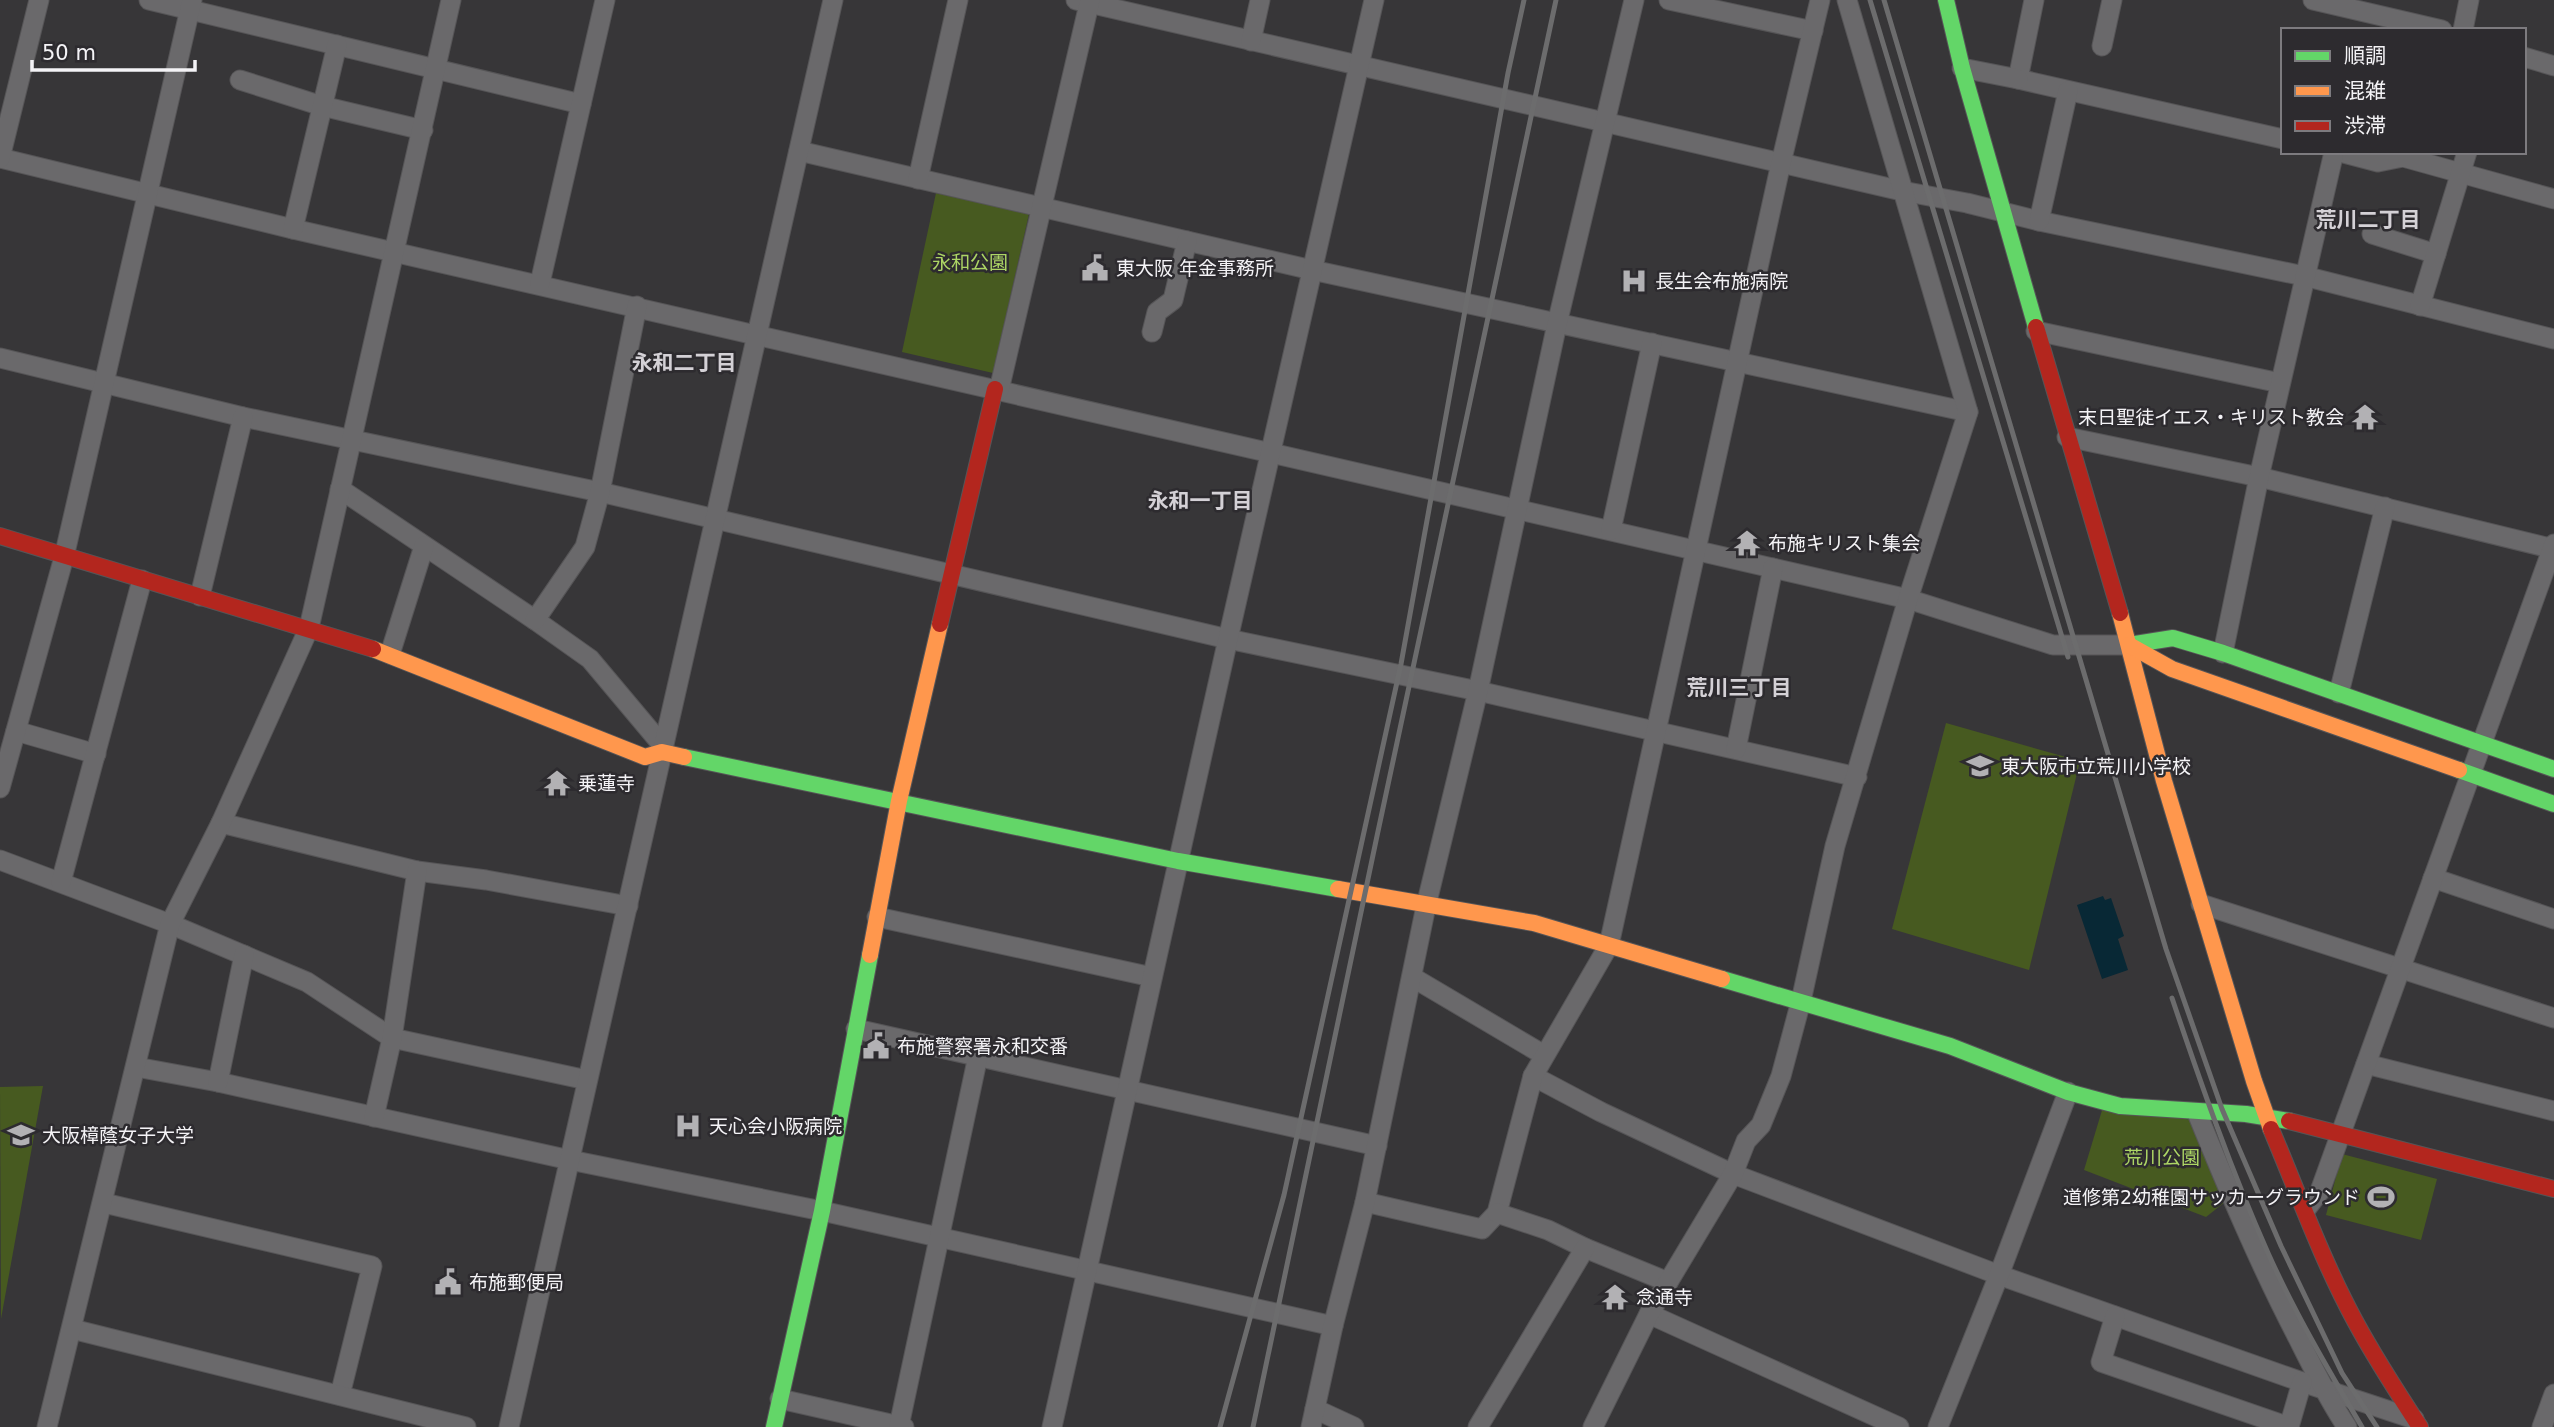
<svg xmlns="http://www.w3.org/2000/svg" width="2554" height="1427" viewBox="0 0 2554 1427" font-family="'DejaVu Sans','Noto Sans JP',sans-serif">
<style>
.green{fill:#475a20}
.water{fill:#082835}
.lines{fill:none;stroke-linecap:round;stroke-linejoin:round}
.street-casing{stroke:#565557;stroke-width:21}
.fast-casing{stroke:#565557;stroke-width:18}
.slow-casing{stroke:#565557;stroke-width:18}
.jam-casing{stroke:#565557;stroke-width:18}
.street{stroke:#6a696b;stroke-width:19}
.fast{stroke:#63d668;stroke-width:16}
.slow{stroke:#ff974d;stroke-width:16}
.jam{stroke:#b3261e;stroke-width:16}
.rail{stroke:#6c6c6d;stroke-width:5}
.labels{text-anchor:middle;stroke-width:5;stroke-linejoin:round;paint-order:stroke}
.park-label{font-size:19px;fill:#add665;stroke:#2d2b2f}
.poi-label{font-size:19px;fill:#f4f3f6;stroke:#2d2b2f;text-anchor:start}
.neighbourhood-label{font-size:21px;font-weight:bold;fill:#d4d1d6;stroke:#2d2b2f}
</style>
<rect width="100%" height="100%" fill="#373638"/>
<!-- green -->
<g class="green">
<polygon points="936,193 1029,214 993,373 902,352"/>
<polygon points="1946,723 2080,761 2029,970 1892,929"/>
<polygon points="43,1086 1,1319 0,1087"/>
<polygon points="2103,1107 2192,1120 2225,1202 2206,1217 2084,1170"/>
<polygon points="2342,1154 2437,1179 2421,1240 2326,1215"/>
</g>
<!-- water -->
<polygon class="water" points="2103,896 2105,900 2111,898 2124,936 2118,939 2128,970 2102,979 2077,905"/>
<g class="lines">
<!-- street casing -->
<g class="street-casing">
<g id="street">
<polyline points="149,0 581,104"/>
<polyline points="1076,0 1902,191 1967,203 2039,221 2304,276 2554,339"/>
<polyline points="1669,0 1813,31"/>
<polyline points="2034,0 2018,79 2283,139"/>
<polyline points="2313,0 2442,30"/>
<polyline points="2463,30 2469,0"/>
<polyline points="1251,41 1260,0"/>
<polyline points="2102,46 2112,0"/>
<polyline points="2524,57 2554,66"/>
<polyline points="1962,68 2018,79"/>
<polyline points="240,80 322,106 423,130"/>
<polyline points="799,151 1312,270 1968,412"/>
<polyline points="2340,152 2378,162 2403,157 2554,199"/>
<polyline points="0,158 293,229 1908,599 2053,645 2129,645"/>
<polyline points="0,158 39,0"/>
<polyline points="918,179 958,0"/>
<polyline points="2039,221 2068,91"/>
<polyline points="293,229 337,45"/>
<polyline points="2372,234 2436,254"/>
<polyline points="540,283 605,0"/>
<polyline points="2420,306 2467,152"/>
<polyline points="2036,331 2280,383"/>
<polyline points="1152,332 1157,312 1173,300 1187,241"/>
<polyline points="0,358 243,417 600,492 1228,639 1478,691 1857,777"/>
<polyline points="999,390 1090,0"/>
<polyline points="2067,437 2259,477 2554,549"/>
<polyline points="340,489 535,620 590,659 663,746"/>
<polyline points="1611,530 1652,343"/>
<polyline points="200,596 243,417"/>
<polyline points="535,620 585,547 600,492 637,306"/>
<polyline points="2223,653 2259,477 2334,152"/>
<polyline points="390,654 424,546"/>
<polyline points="2339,693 2385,507"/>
<polyline points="16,731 96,754"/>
<polyline points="1736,749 1773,568"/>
<polyline points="0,788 64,557 192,0"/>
<polyline points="221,823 417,871 486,880 628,906"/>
<polyline points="0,860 170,924 307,982 392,1038 587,1080"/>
<polyline points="2433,878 2554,919"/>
<polyline points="61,882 142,580"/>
<polyline points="2201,904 2554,1018"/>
<polyline points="877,917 1152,977"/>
<polyline points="1412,977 1544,1055"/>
<polyline points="856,1029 1377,1146"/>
<polyline points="2366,1064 2554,1111"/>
<polyline points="136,1067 218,1082 570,1160 822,1211 1333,1326"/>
<polyline points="1533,1076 1601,1112 1733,1174 1999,1275 2302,1382 2414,1419"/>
<polyline points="218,1082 244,955"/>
<path d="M2197 1113C2228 1189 2260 1265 2298 1338 2313 1368 2328 1399 2347 1427"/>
<polyline points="374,1117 392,1038 417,871"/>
<polyline points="1365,1202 1482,1229 1497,1213 1533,1076 1609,945 1781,163 1820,0"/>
<polyline points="104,1203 372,1266 340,1395"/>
<polyline points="2306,1209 2320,1191 2554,544"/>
<polyline points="1497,1213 1548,1230 1585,1248 1668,1282"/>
<polyline points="1649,1314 1899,1427"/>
<polyline points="2115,1316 2101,1362 2289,1427 2302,1382"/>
<polyline points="72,1329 466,1427"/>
<polyline points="780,1399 904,1427"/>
<polyline points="1315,1409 1354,1427"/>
<polyline points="899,1426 978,1056"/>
<polyline points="47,1427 170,924 221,823 309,628 451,0"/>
<polyline points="509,1427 833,0"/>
<polyline points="1052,1427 1228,639 1374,0"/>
<polyline points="1311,1427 1333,1326 1365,1202 1426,906 1478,691 1557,324 1634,0"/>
<polyline points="1478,1427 1585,1248"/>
<polyline points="1593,1427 1649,1314 1733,1174 1746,1141 1761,1125 1781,1076 1801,1001 1835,846 1908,599 1968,412 1847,0"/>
<polyline points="1938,1427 1999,1275 2068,1092"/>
<polyline points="2542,1427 2554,1394"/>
</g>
</g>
<!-- fast casing -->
<g class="fast-casing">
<g id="fast">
<polyline points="1946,0 1962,68 2036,327"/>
<polyline points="2129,645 2173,638 2223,653 2554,769"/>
<polyline points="684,757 1178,861 1338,889"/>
<polyline points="2459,770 2554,804"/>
<polyline points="1722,979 1950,1046 2068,1092 2120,1106 2246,1114 2289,1121"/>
<polyline points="774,1427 822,1211 870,955"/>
</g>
</g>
<!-- slow casing -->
<g class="slow-casing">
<g id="slow">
<polyline points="2120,613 2164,781 2254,1081 2271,1129"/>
<polyline points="2129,645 2172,669 2459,770"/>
<polyline points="373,649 645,757 662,752 684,757"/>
<polyline points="1338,889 1534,923 1722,979"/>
<polyline points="870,955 899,801 940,624"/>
</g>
</g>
<!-- jam casing -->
<g class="jam-casing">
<g id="jam">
<polyline points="2036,327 2120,613"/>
<polyline points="0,536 373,649"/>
<polyline points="940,624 995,389"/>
<polyline points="2289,1121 2554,1189"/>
<path d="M2271 1129C2298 1193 2322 1260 2355 1321 2375 1358 2397 1392 2420 1427"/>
</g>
</g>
<!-- street -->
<use href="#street" class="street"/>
<!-- fast -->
<use href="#fast" class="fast"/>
<!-- slow -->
<use href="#slow" class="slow"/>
<!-- jam -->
<use href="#jam" class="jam"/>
<!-- rail -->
<g class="rail">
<polyline points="1870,0 2068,657"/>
<polyline points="1884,0 2166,949 2222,1109 2281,1246 2342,1373 2377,1427"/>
<path d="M2172 998C2201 1084 2231 1170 2268 1253 2295 1313 2329 1371 2362 1427"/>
<polyline points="1220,1427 1284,1195 1401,664 1508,73 1524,0"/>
<polyline points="1253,1427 1377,836 1556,0"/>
</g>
</g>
<!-- icons -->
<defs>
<g id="civic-bare" transform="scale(2.1)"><path d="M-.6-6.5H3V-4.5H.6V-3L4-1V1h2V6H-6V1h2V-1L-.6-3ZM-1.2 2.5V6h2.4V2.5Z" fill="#b2b1b4" stroke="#2d2b2f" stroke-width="2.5" paint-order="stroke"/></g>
<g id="hospital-bare" transform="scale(2.1)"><path d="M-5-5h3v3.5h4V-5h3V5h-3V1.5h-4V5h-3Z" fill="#b2b1b4" stroke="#2d2b2f" stroke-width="2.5" paint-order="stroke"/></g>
<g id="temple-bare" transform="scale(2.1)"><path d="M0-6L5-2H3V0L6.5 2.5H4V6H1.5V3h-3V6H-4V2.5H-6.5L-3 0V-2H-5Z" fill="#b2b1b4" stroke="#2d2b2f" stroke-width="2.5" paint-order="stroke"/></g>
<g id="school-bare" transform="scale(2.1)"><path d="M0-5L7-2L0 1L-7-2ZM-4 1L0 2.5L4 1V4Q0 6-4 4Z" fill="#b2b1b4" stroke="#2d2b2f" stroke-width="2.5" paint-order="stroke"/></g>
<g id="university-bare" transform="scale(2.1)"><path d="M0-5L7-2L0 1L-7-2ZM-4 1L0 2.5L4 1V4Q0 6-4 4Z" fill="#b2b1b4" stroke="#2d2b2f" stroke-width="2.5" paint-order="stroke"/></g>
<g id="stadium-bare" transform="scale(2.1)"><path d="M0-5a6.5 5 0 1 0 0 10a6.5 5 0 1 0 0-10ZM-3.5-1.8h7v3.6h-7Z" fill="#b2b1b4" stroke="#2d2b2f" stroke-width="2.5" paint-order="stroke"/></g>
</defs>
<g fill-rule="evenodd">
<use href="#civic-bare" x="1095" y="268"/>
<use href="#hospital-bare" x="1634" y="281"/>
<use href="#temple-bare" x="2365" y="417"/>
<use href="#temple-bare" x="1747" y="543"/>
<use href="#school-bare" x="1980" y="766"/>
<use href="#temple-bare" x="557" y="783"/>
<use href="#civic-bare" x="876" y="1046"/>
<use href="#hospital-bare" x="688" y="1126"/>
<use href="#university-bare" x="21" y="1135"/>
<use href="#stadium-bare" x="2381" y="1197"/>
<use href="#civic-bare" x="448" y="1282"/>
<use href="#temple-bare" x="1615" y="1297"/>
</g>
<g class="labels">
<!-- park labels -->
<g class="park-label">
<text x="970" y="269">永和公園</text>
<text x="2162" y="1164">荒川公園</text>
</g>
<!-- poi labels -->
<g class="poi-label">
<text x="1116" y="275">東大阪 年金事務所</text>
<text x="1655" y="288">長生会布施病院</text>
<text x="2344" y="424" text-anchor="end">末日聖徒イエス・キリスト教会</text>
<text x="1768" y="550">布施キリスト集会</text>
<text x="2001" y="773">東大阪市立荒川小学校</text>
<text x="578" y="790">乗蓮寺</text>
<text x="897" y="1053">布施警察署永和交番</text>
<text x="709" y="1133">天心会小阪病院</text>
<text x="42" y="1142">大阪樟蔭女子大学</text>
<text x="2360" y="1204" text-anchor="end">道修第2幼稚園サッカーグラウンド</text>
<text x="469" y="1289">布施郵便局</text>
<text x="1636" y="1304">念通寺</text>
</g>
<!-- neighbourhood labels -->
<g class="neighbourhood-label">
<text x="2368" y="227">荒川二丁目</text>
<text x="684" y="370">永和二丁目</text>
<text x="1200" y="508">永和一丁目</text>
<text x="1739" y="695">荒川三丁目</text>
</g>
</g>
<!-- legend -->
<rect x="2281" y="28" width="245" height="126" fill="#2d2b2f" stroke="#7d7b7f" stroke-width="2"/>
<rect x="2295" y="51" width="35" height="10" fill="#63d668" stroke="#7d7b7f" stroke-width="2"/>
<text x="2344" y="63" font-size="21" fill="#f4f3f6">順調</text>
<rect x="2295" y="86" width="35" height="10" fill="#ff974d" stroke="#7d7b7f" stroke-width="2"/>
<text x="2344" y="98" font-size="21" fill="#f4f3f6">混雑</text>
<rect x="2295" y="121" width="35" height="10" fill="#b3261e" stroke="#7d7b7f" stroke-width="2"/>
<text x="2344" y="133" font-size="21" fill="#f4f3f6">渋滞</text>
<!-- scale -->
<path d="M32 60v10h163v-10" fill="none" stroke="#f4f3f6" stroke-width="3.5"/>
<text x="42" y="60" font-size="21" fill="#f4f3f6" stroke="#2d2b2f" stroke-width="5" paint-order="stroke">50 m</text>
</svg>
